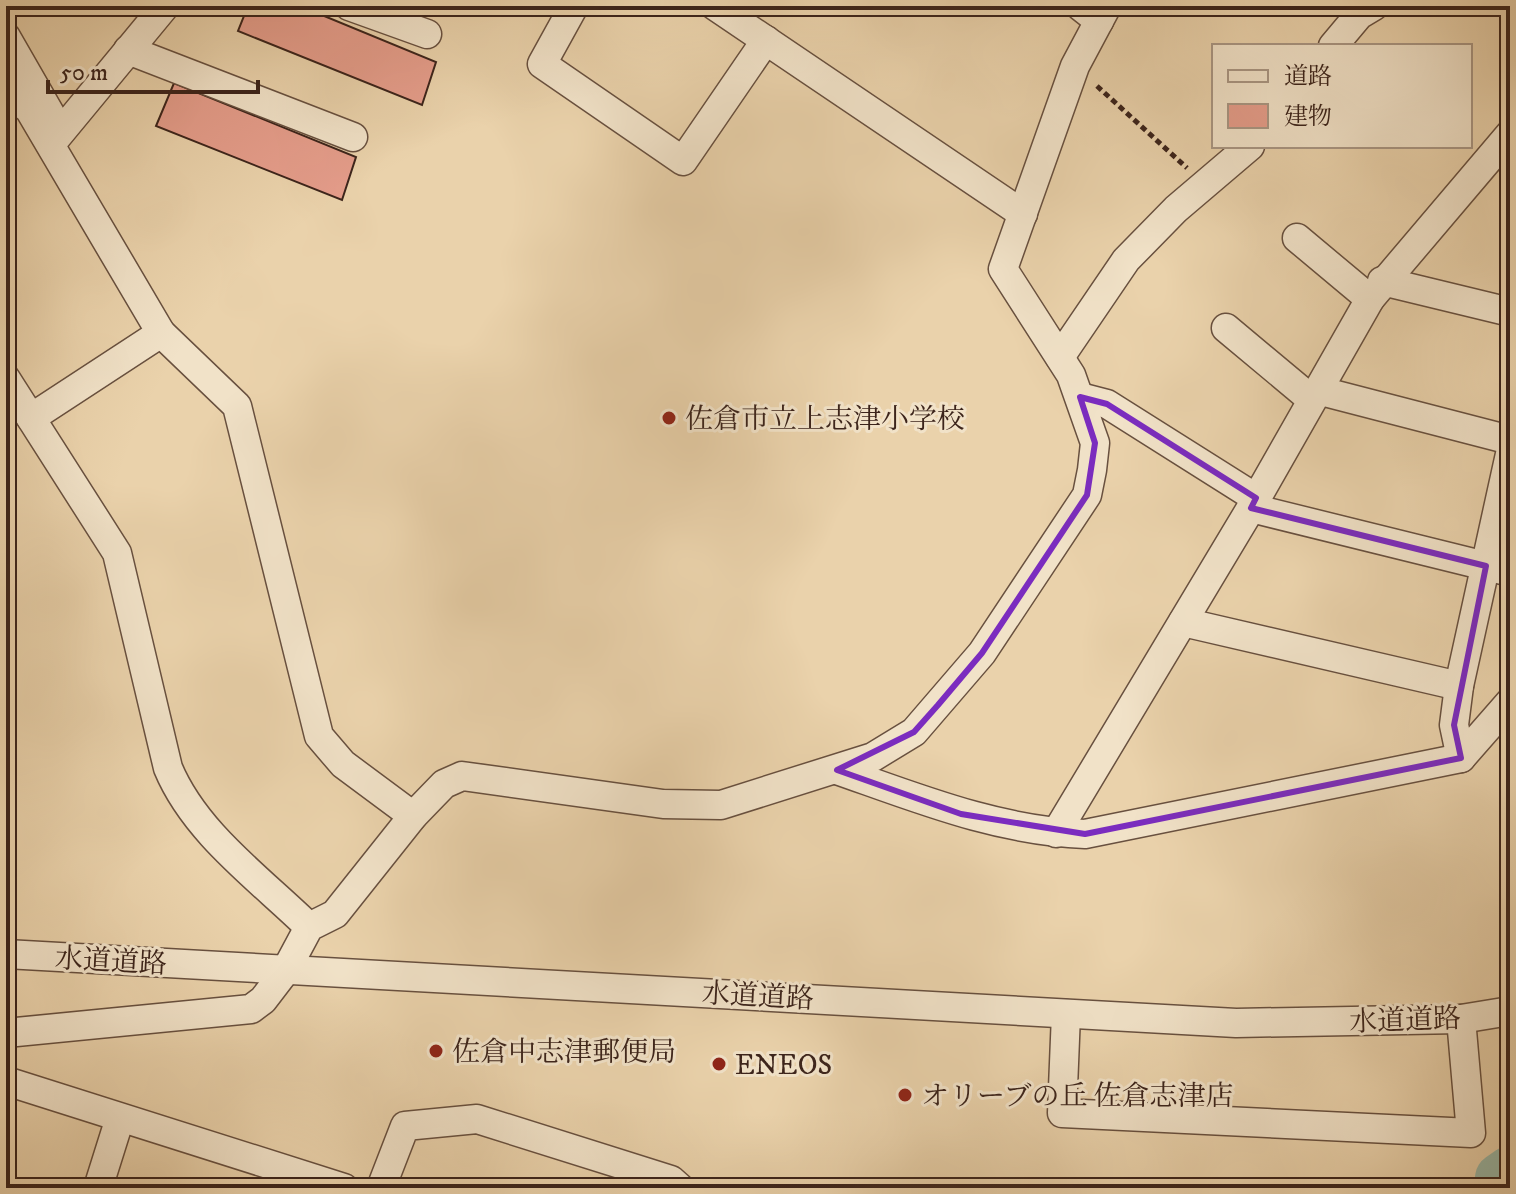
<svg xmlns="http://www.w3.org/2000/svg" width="1516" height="1194" viewBox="0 0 1516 1194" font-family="'IM FELL DW Pica','Noto Serif JP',serif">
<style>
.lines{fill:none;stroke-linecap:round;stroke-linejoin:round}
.river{stroke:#98b8a8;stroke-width:50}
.building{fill:#e59d8b;stroke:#3c241b;stroke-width:2}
.minor-casing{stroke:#68503f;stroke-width:31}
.path{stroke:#3c241b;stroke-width:5;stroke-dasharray:6 4;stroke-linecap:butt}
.minor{stroke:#f1e2c8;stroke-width:28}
.marked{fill:none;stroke:#7b2cbf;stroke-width:6;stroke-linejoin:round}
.poi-dot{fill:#8f2418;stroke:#f1e2c8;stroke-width:3}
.labels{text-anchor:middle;stroke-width:6;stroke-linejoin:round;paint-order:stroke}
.poi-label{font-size:28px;fill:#3c241b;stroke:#f1e2c8;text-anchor:start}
.street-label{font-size:28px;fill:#3c241b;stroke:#f1e2c8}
</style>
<rect width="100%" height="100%" fill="#ead2ab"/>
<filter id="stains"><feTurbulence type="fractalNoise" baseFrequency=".0025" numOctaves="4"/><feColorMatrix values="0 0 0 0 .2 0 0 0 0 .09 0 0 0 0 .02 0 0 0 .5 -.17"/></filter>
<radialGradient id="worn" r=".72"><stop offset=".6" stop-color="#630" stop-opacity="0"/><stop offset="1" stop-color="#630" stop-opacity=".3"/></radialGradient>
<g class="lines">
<!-- river -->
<polyline class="river" points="1500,1178 1510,1171"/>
</g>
<!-- building -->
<g class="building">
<polygon points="248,6 300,6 436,62 422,105 238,31"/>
<polygon points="174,83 356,157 342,200 156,126"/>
</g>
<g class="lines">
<!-- minor casing -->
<g class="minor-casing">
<g id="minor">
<polyline points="349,6 427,34"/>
<polyline points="574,6 542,64 683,161 766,40"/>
<polyline points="715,6 1023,214"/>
<polyline points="1080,6 1099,21"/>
<polyline points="6,37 56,124"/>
<polyline points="1333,46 1359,15 1374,6"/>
<polyline points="128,50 353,137"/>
<polyline points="6,92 29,109 161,333 237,406 319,736 343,764 413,816"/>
<polyline points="51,144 165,6"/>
<polyline points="1297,238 1370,299"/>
<polyline points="1382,281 1510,312"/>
<polyline points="1226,328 1311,399"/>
<polyline points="1060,357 1126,260 1176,209 1250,146"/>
<path d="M6 379 117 553 168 768C195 833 260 879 309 927"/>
<polyline points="1317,390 1510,440"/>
<polyline points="1080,397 1107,404 1256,498"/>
<polyline points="31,418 161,333"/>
<polyline points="1251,508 1510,572"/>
<polyline points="1183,622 1459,686"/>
<polyline points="1461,758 1454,725 1459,686 1510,454"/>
<path d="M837 770C917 798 998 831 1085 834L1461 758 1510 702"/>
<polyline points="1056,833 1251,508 1370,299 1510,134"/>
<polyline points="6,954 1236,1023 1461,1019 1510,1011"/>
<polyline points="1066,1014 1062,1113 1471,1133 1461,1019"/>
<polyline points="6,1033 251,1009 263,1000 286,970 309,927 335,914 413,816 444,784 462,776 663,804 721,805 873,757 914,732 982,653 1087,495 1092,470 1095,443 1071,375 1003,269 1075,66 1107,6"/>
<polyline points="6,1081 344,1188"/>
<polyline points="98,1188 120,1118"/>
<polyline points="381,1188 405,1126 477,1119 671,1180 680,1188"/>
</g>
</g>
<!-- path -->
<polyline class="path" points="1097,86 1187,168"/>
<!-- minor -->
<use href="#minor" class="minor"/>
</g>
<!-- marked area -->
<path class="marked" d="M1080 397 1107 404 1256 498 1251 508 1486 566 1454 725 1461 758 1085 834 961 814 837 770 914 732 938 705 982 653 1087 495 1095 443Z"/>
<!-- markers -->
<g class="poi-dot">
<circle cx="669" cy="418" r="8"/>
<circle cx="436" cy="1051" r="8"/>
<circle cx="719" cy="1064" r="8"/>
<circle cx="905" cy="1095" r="8"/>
</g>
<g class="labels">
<!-- poi labels -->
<g class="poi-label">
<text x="685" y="428">佐倉市立上志津小学校</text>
<text x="452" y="1061">佐倉中志津郵便局</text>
<text x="735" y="1074">ENEOS</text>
<text x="921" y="1105">オリーブの丘 佐倉志津店</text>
</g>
<!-- street labels -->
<g class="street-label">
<text transform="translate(111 960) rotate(3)" y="10">水道道路</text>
<text transform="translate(758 995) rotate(3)" y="10">水道道路</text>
<text transform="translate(1405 1019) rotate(-2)" y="10">水道道路</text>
</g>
</g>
<!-- margin -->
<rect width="1516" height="1194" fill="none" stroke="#ead2ab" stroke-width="32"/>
<rect x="8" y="8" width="1500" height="1178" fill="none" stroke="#3c241b" stroke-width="4"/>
<rect x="16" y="16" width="1484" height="1162" fill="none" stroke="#3c241b" stroke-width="2"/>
<!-- legend -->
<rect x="1212" y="44" width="260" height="104" fill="#f1e2c8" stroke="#a99683" stroke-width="2"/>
<rect x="1228" y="70" width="40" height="12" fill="#f1e2c8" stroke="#a99683" stroke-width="2"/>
<text x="1284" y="84" font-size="24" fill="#3c241b">道路</text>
<rect x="1228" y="104" width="40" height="24" fill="#e59d8b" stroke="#a99683" stroke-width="2"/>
<text x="1284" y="124" font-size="24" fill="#3c241b">建物</text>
<!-- scale -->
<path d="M48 80v12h210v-12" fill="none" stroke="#3c241b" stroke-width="4"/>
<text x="60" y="80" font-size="24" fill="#3c241b" stroke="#f1e2c8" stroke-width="6" paint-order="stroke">50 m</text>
<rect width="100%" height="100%" filter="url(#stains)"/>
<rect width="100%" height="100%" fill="url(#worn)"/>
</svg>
